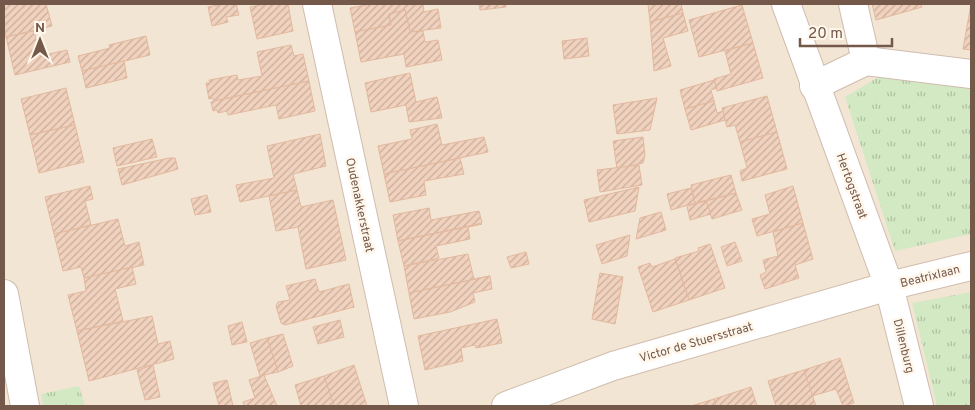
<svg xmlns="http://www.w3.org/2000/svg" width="975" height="410" viewBox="0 0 975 410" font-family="Overpass,sans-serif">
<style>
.residential{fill:#f3e5d4}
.grass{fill:url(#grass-tufts)}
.building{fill:url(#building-hatch);stroke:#e3b89e}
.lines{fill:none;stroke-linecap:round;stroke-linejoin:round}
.street-casing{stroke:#cfbdaf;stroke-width:30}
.secondary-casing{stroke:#d2bdac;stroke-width:30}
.street{stroke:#fff;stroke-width:28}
.secondary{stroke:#fff;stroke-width:28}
.labels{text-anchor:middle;stroke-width:5;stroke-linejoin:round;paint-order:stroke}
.street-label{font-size:12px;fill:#74594b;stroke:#fff7ec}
</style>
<defs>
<pattern id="grass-tufts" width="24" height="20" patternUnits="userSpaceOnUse" patternTransform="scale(1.25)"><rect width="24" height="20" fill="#d3e9c4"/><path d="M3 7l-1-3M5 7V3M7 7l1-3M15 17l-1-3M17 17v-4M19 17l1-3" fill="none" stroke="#b0c0a1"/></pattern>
<pattern id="building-hatch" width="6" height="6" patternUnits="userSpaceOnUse" patternTransform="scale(1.25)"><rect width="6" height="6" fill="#f1d2be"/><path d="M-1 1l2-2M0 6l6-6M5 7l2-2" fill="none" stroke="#c8ad9c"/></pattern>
</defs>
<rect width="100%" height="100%" fill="#fcf3e5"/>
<!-- residential -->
<rect class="residential" x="4" y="4" width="967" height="402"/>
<!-- grass -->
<g class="grass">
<polygon points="882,75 971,88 971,234 895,251 845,97"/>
<polygon points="971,292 971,406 937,406 912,303"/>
<polygon points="79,386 85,406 43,406 41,394"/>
</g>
<!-- building -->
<g class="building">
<polygon points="4,4 46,4 52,26 6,37 4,26"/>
<polygon points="223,4 236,4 239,15 226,17 228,22 212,26 208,7"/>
<polygon points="266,4 288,4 293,31 257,39 250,7"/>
<polygon points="371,4 423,4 424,12 438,9 441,28 410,32 405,10 389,14 391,25 355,32 350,8"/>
<polygon points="479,4 506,4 506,7 480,10"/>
<polygon points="648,4 681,4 683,13 650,22"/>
<polygon points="872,4 921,4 922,7 876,20"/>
<polygon points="971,4 971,50 963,49"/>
<polygon points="742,5 753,43 699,57 689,20"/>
<polygon points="405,10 410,32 423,31 425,42 438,40 442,60 406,67 404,54 361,62 355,32 391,25 389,14"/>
<polygon points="683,13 688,31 663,38 671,66 654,71 650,22"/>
<polygon points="34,31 40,56 67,50 70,62 15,75 6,37"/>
<polygon points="146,36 150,55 82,71 78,56 110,48 109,45"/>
<polygon points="587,38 589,56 564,59 562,41"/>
<polygon points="753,43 763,78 717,91 714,79 731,74 725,51"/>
<polygon points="291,45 294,56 303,54 309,81 214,101 213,98 209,99 206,83 210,83 209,80 237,75 238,80 262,76 257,52"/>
<polygon points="124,61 127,78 86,88 82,71"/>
<polygon points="410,73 416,102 437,97 442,118 409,122 406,105 371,112 365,83"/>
<polygon points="714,80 717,88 711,90 714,101 685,109 680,90"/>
<polygon points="309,81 315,111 279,119 276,105 228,115 227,111 218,113 217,110 213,111 211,102 214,101"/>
<polygon points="66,88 75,125 30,135 21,99"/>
<polygon points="767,96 777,132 740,142 735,125 727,127 722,108"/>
<polygon points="657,98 650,130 617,134 613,105"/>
<polygon points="714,101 717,113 723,111 725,120 691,130 685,109"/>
<polygon points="437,124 442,145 484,137 488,152 384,174 378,146 412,139 410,130"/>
<polygon points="75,125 84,162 39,173 30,135"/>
<polygon points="777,132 787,169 742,181 740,171 747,168 740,142"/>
<polygon points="320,134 326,166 293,174 297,190 240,202 236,185 274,178 267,146"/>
<polygon points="643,137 645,155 643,163 617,169 613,141"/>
<polygon points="152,139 157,157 117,166 113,148"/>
<polygon points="169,158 175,158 178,169 122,185 118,169"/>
<polygon points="460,158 464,174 424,181 426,195 390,202 384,174"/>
<polygon points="639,165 642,185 600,192 597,170"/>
<polygon points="731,175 736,193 695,203 691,185"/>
<polygon points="90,186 93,199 85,201 91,225 54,234 45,197"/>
<polygon points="793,186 803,223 757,236 752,219 770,214 765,195"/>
<polygon points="639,187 635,211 589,222 584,200"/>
<polygon points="691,188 695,203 671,210 667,194"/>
<polygon points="297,190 301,207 333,200 346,260 306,269 298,227 276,231 269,196"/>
<polygon points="736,193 742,210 712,219 706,201"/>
<polygon points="207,195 211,212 195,215 191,199"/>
<polygon points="706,201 711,214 690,220 687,206"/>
<polygon points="429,208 431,220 479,211 482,223 398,241 393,215"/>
<polygon points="661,212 666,230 636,239 640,218"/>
<polygon points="118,219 125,246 139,242 144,265 84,278 81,267 63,271 54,234"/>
<polygon points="803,223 813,259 795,265 799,278 765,289 760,275 766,272 763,260 778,256 773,232"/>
<polygon points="482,224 468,227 470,239 436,246 439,258 404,266 398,241"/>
<polygon points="630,235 627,256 602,264 596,245"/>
<polygon points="735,242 742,261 727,266 721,247"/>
<polygon points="710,244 725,288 689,300 675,258 699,251 698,248"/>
<polygon points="526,252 529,264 511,268 507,257"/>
<polygon points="468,254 474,279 490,276 409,293 404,266"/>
<polygon points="675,259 689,300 653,312 638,267 650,263 652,267"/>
<polygon points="132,267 136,284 115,289 123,321 77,331 68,295 86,291 84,278"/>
<polygon points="600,273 623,277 615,324 592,319"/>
<polygon points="490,276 492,289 473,293 475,302 450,312 414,319 409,293"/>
<polygon points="315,279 319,292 349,284 354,307 285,325 281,323 276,306 278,302 290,300 286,286"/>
<polygon points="152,316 158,344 170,341 174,359 89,381 77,331"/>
<polygon points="497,319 502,343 476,348 475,345 461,348 463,361 425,370 418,336"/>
<polygon points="340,320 344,337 318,344 313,327"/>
<polygon points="242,322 247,342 232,345 228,326"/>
<polygon points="283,334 293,366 278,372 267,338"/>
<polygon points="267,338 278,372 260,376 250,343"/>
<polygon points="840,358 854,403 843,406 836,389 812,396 804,370"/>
<polygon points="153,365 160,397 145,400 137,370"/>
<polygon points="354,365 367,406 334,406 324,376"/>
<polygon points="804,370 816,406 776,406 768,381"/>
<polygon points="264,375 277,406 244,406 243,402 255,398 249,380"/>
<polygon points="324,376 334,406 301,406 295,385"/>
<polygon points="227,380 233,406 219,406 213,383"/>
<polygon points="751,387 757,406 716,406 714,399"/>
<polygon points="714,399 716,406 691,406"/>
</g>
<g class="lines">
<!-- street casing -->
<g class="street-casing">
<g id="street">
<polyline points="317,4 404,406"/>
<polyline points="786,4 889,286 919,406"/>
<polyline points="866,61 971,74"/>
<polyline points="814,86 866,61 853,4"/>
<polyline points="4,294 25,406"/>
</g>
</g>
<!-- secondary casing -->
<g class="secondary-casing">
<polyline id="secondary" points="506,406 613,366 889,286 971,266"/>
</g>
<!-- street -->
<use href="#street" class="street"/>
<!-- secondary -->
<use href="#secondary" class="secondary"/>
</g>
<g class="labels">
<!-- street labels -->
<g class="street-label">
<text transform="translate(852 186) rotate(70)" y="4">Hertogstraat</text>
<text transform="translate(360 205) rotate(78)" y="4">Oudenakkerstraat</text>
<text transform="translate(930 276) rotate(-14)" y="4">Beatrixlaan</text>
<text transform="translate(696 342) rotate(-16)" y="4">Victor de Stuersstraat</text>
<text transform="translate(904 346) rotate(76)" y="4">Dillenburg</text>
</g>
</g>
<!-- border -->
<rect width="975" height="410" fill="none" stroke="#74594b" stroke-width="10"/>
<!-- north arrow -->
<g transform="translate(40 40)" stroke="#fff7ec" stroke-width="4" paint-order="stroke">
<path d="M0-4L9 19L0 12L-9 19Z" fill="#74594b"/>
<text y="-8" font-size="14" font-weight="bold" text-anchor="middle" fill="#74594b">N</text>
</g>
<!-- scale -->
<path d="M800 38v8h92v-8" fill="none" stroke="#74594b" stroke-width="2.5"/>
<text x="808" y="38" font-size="15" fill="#74594b" stroke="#fff7ec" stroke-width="4" paint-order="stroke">20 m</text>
</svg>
